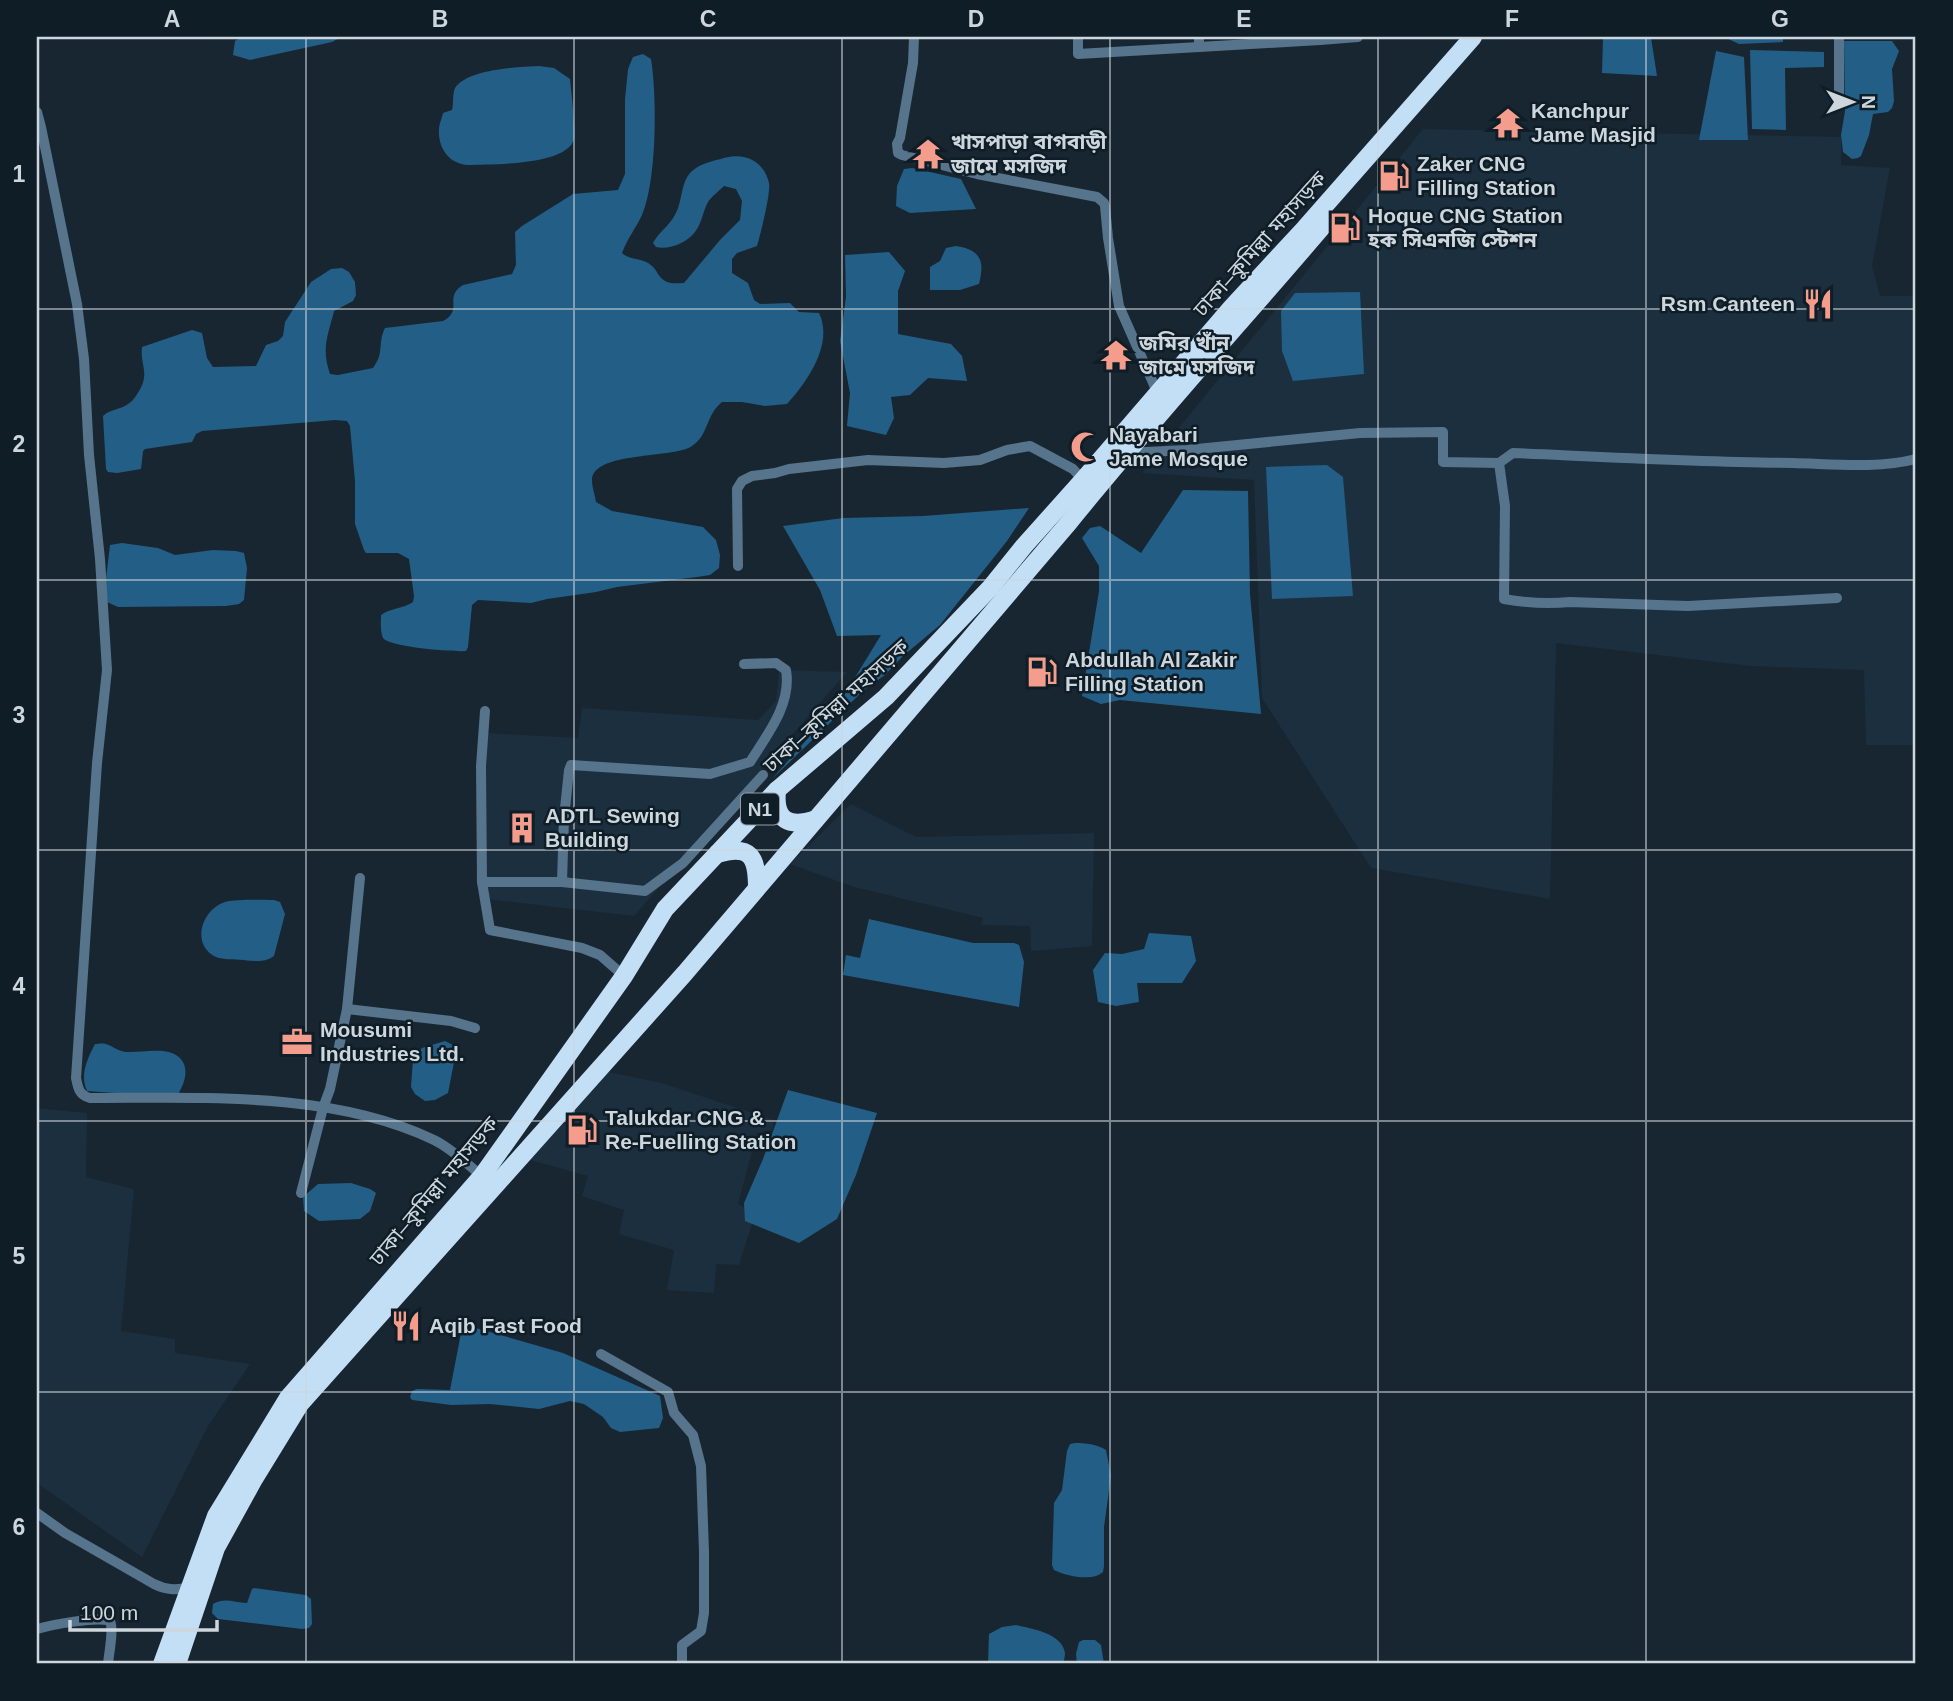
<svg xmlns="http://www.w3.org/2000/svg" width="1953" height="1701" viewBox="0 0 1953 1701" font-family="Helvetica,'Noto Sans Bengali',sans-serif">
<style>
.built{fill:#1b2f3f}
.water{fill:#235e86}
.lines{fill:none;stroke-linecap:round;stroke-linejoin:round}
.street{stroke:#56748b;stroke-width:10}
.highway{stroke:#c2dff6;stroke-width:18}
.grid{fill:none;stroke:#cdd6dd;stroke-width:2;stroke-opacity:0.55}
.labels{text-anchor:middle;stroke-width:5;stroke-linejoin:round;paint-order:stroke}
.shield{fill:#0f1d27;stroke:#949ea6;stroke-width:2}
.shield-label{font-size:19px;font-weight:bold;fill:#cdd6dd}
.poi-label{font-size:21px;font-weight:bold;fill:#cdd6dd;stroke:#0f1d27;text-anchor:start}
.street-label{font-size:21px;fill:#cdd6dd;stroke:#0f1d27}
.neatline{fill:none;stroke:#cdd6dd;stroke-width:2.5}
.grid-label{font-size:23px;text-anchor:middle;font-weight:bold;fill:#cdd6dd}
</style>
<rect width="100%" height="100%" fill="#182631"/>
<!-- built -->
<g class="built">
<polygon points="1423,129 1841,137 1841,165 1890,168 1872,266 1880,296 1916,296 1916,745 1866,745 1864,670 1750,666 1556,643 1550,899 1371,868 1262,698 1254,480 1142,473"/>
<polygon points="779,670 847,672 634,916 486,899 476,880 485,791 486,733 578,738 582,708 758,720 776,701"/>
<polygon points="851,804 916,837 1094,833 1092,946 1031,951 1030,926 981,925 983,918 854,887 790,864"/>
<polygon points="599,1070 662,1083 774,1120 773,1129 757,1133 738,1204 755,1214 739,1265 716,1264 714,1293 667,1290 674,1250 619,1234 624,1210 582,1196 588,1176 523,1158"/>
<polygon points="37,1108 87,1113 86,1177 134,1189 121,1331 175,1339 175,1353 250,1364 208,1426 142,1557 37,1483"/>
</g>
<!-- water -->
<g class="water">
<polygon points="242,37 341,37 332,42 250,60 233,55 235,41"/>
<polygon points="1724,37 1783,37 1783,42 1739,44"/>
<polygon points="1628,38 1651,38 1657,76 1602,73 1603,39"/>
<polygon points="1844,41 1892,41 1899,51 1892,69 1894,101 1892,108 1888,112 1873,114 1869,135 1861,156 1858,158 1852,159 1843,152 1841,135 1845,111"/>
<polygon points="1750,50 1824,52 1824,67 1785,68 1786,130 1752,129"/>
<polygon points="1716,51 1744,57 1748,140 1699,140"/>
<path d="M643 54 651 59C657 96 657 180 642 215 636 228 627 239 622 253 630 261 643 257 652 266 658 271 658 278 667 282 672 284 678 283 684 283L720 240 740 220 742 201 736 189 724 186C719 191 712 196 708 202 703 211 702 223 695 232 687 243 669 250 656 247L653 243C661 229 672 225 678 208 682 197 682 182 690 173 698 164 713 161 724 158 745 152 764 161 769 183 771 193 760 236 757 246L737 253 732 259V273L748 283 754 300 760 304 790 303 799 312 819 313C834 344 807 382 787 404L765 406 742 402H722C705 416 709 435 692 446 673 459 593 451 592 480 592 487 595 495 596 502L612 511 703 527 716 540 720 555 719 568 710 575 697 577 617 587 596 592 547 599 531 603 478 600 472 605 468 647 466 651C453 652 389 647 383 638 380 631 381 622 381 615 390 608 403 609 413 602L414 596 409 559 398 553H366L364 550 355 524V481L350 426 347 421 335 420 202 431 196 434 192 442 145 449 143 451 141 469 117 473 108 472 106 469 103 416C110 409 120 410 128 404 133 401 136 396 139 391 150 373 140 365 142 347L192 330 202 333 207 358 213 367 256 366 266 345 278 341 283 336 285 322 311 282 331 269 342 268 349 272 355 282 356 295 353 301 334 311C328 336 321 348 330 374L338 375 373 368C385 352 377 344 385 328L443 321C464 310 443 297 463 285L512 274 516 265 515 232 522 226 573 194 618 190 625 174V99L628 69 633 57Z"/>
<path d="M539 66 554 68 570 79C571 89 576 131 574 139 567 166 491 164 468 165 449 164 438 148 439 130 439 124 442 118 443 113L452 110C454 103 452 95 455 88 467 69 518 67 539 66Z"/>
<polygon points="912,168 961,179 976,209 910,213 896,206 897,186 904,169"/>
<path d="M956 246C981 250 985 261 979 284L960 290H930V267L940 261 946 248Z"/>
<polygon points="889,252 905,271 898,291 898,334 951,344 962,356 967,381 928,378 910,395 891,397 894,418 886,435 847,426 850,393 840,341 846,297 845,255"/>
<polygon points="1360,292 1364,374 1293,381 1282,351 1281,311 1295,293"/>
<polygon points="1327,465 1343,477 1353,596 1272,599 1266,467"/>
<polygon points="1183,490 1248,491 1250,594 1261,714 1120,700 1101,704 1082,696 1099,591 1099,566 1082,538 1090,528 1100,526 1141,553"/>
<polygon points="1029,508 1007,541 940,625 903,656 885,675 864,690 772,779 840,702 881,635 837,636 820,590 783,526 843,518 923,516"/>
<polygon points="122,543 158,548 175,555 213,550 236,551 244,553 247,568 244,600 239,604 226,606 118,607 107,602 105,587 110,545"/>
<path d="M274 900 280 902 285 914 274 956C265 963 254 961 243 960 235 959 223 960 216 957 190 945 202 909 225 902 238 899 260 900 274 900Z"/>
<polygon points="869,919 973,943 1014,943 1019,945 1024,962 1019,1007 843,975 846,955 860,958"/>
<polygon points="1149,933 1191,936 1196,961 1182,983 1137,983 1139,1002 1116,1006 1098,1002 1093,970 1105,953 1122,954 1144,949"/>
<polygon points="445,1041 453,1045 455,1057 448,1093 435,1100 425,1101 415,1094 411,1087 413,1059 422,1048"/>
<path d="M95 1044C98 1044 102 1043 106 1044 113 1046 119 1052 127 1052 144 1053 175 1044 184 1064 188 1075 183 1086 177 1096L169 1097 87 1091C80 1074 87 1060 95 1044Z"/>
<polygon points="788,1090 877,1113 856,1175 837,1219 799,1243 745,1221 744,1203 763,1159"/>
<polygon points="351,1183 370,1189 376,1193 370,1211 360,1219 319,1221 304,1211 303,1197 318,1184"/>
<polygon points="469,1326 563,1353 658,1395 660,1396 663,1418 659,1428 620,1432 611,1428 603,1417 584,1404 570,1401 539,1409 490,1404 451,1405 412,1400 410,1397 412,1391 417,1389 450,1390 461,1333 465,1327"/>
<path d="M1075 1443C1085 1443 1097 1444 1106 1450L1111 1476 1104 1527V1566L1103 1572C1092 1582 1066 1576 1054 1570L1052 1565 1054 1503 1062 1490 1067 1451 1070 1444Z"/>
<path d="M254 1588 306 1595 311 1599 312 1624 309 1628 302 1629 218 1619 212 1613 213 1604C226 1597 234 1603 247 1603L252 1589Z"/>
<path d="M1016 1625C1032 1629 1062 1633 1065 1653 1065 1656 1064 1660 1063 1664H988L989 1634 1002 1627Z"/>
<polygon points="1083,1640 1095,1640 1101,1645 1104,1664 1077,1664 1076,1654 1079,1642"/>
</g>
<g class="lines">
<!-- street -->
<g class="street">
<polyline points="914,37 913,63 900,138 897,144 898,153 902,155 977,174 1097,197 1104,203 1105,206 1108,238 1119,306 1158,394"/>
<polyline points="1078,37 1078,54 1199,47"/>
<polyline points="1199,37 1199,47 1320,40"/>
<polyline points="1320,37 1320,40 1358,37"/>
<polyline points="1839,97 1839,37"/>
<path d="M37 112 41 127 77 304 84 359 89 455 100 559 107 670 97 763 76 1078C78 1088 79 1095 90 1098 201 1098 332 1091 434 1140 451 1148 467 1164 482 1176"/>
<path d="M1126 453 1187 450 1360 433 1443 432V462L1499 463 1513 453C1606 457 1700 462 1793 463 1833 464 1877 469 1916 459"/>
<path d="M1499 463 1505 506 1504 599C1527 603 1547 604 1570 602L1688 606 1837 598"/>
<polyline points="738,566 737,489 742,481 752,476 775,473 789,469 868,460 944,463 980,460 1007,450 1030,446 1073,469 1083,480"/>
<polyline points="485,711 481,766 482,882 490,930 582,948 600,955 624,976"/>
<polyline points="482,882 562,882 645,891 683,863 763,775"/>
<path d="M562 882 564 818 569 770 571 765 710 774 750 762C767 735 792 704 786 670L776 663 744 664"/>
<polyline points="347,1009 451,1021 475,1028"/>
<polyline points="301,1193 323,1108 330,1089 347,1009 360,878"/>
<polyline points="601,1354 668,1392 674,1413 693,1435 701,1466 704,1552 704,1613 701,1631 682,1645 682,1664"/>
<path d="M37 1513 65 1533 154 1584C166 1590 175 1590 188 1588"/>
<path d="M37 1629C51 1625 97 1616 110 1621 114 1630 109 1652 108 1664"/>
</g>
<!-- highway -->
<g class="highway">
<path d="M777 790C774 821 789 828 816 819"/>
<path d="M717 854C751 844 757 857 757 888"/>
<polyline points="162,1664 216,1516 288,1398 482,1176 624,976 665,909 777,790 886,697 991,587 1024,546 1083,480 1231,308 1305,228 1473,37"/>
<path d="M177 1664 216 1548 254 1479 300 1404 685 973 1066 526C1151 421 1242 321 1329 219"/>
</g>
</g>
<!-- grid -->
<path class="grid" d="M306 37V1664M574 37V1664M842 37V1664M1110 37V1664M1378 37V1664M1646 37V1664M37 309H1916M37 580H1916M37 850H1916M37 1121H1916M37 1392H1916"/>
<!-- icons -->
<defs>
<g id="temple-bare" transform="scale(2.415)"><path d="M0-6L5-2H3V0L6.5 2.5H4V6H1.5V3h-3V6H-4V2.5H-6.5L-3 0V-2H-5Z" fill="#f49d8c" stroke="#0f1d27" stroke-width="2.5" paint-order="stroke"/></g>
<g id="fuel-bare" transform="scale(2.415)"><path d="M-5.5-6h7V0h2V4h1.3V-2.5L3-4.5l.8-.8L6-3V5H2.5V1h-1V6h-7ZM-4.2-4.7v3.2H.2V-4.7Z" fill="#f49d8c" stroke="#0f1d27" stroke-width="2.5" paint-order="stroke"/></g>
<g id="restaurant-bare" transform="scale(2.415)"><path d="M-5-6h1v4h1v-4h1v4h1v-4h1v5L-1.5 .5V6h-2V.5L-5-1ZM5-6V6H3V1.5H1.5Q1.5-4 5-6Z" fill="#f49d8c" stroke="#0f1d27" stroke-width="2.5" paint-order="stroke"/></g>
<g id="mosque-bare" transform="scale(2.415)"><path d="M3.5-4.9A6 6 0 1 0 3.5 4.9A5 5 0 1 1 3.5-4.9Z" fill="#f49d8c" stroke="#0f1d27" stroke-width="2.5" paint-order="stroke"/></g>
<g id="building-bare" transform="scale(2.415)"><path d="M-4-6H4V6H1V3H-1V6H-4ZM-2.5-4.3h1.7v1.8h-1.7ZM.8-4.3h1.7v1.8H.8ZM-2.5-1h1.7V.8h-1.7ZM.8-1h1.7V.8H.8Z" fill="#f49d8c" stroke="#0f1d27" stroke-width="2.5" paint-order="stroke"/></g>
<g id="office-bare" transform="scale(2.415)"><path d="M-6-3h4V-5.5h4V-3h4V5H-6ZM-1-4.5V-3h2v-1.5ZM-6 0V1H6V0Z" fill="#f49d8c" stroke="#0f1d27" stroke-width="2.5" paint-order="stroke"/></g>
</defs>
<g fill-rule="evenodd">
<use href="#temple-bare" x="1508" y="123"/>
<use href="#temple-bare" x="928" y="154"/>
<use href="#fuel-bare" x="1394" y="176"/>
<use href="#fuel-bare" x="1345" y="228"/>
<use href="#restaurant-bare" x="1818" y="304"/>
<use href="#temple-bare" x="1116" y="355"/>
<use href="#mosque-bare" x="1086" y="447"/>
<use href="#fuel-bare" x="1042" y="672"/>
<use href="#building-bare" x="522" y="828"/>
<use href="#office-bare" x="297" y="1042"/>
<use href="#fuel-bare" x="582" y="1130"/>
<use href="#restaurant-bare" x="406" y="1326"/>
</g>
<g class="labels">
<!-- shield labels -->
<rect class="shield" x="741" y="793.5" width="38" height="31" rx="5"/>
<g class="shield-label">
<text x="760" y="816">N1</text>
</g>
<!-- poi labels -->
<g class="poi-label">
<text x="1531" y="118">Kanchpur<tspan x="1531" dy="24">Jame Masjid</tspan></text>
<text x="951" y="149">খাসপাড়া বাগবাড়ী<tspan x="951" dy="24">জামে মসজিদ</tspan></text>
<text x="1417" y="171">Zaker CNG<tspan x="1417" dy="24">Filling Station</tspan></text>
<text x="1368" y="223">Hoque CNG Station<tspan x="1368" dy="24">হক সিএনজি স্টেশন</tspan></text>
<text x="1795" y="311" text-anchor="end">Rsm Canteen</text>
<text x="1139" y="350">জমির খাঁন<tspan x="1139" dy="24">জামে মসজিদ</tspan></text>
<text x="1109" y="442">Nayabari<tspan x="1109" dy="24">Jame Mosque</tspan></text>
<text x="1065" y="667">Abdullah Al Zakir<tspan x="1065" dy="24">Filling Station</tspan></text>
<text x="545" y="823">ADTL Sewing<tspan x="545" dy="24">Building</tspan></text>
<text x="320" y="1037">Mousumi<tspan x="320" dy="24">Industries Ltd.</tspan></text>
<text x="605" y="1125">Talukdar CNG &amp;<tspan x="605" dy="24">Re-Fuelling Station</tspan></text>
<text x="429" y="1333">Aqib Fast Food</text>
</g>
<!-- street labels -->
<g class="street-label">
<text transform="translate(1260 244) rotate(-48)" y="7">ঢাকা–কুমিল্লা মহাসড়ক</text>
<text transform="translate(836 706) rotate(-42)" y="7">ঢাকা–কুমিল্লা মহাসড়ক</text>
<text transform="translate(434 1191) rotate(-50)" y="7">ঢাকা–কুমিল্লা মহাসড়ক</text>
</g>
</g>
<!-- border -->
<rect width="1953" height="1701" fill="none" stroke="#0f1d27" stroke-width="77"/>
<!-- north arrow -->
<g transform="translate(1852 102) rotate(90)" stroke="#0f1d27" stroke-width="5" paint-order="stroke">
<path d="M0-5L12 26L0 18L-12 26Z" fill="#cdd6dd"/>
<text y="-10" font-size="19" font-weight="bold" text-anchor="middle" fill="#cdd6dd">N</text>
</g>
<!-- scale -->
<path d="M70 1620v10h147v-10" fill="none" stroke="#cdd6dd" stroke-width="3.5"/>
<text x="80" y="1620" font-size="21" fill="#cdd6dd" stroke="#0f1d27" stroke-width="5" paint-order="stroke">100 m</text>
<rect x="38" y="38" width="1876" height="1624" class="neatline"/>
<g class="grid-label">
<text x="172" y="27">A</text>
<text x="440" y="27">B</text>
<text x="708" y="27">C</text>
<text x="976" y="27">D</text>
<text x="1244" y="27">E</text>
<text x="1512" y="27">F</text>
<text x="1780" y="27">G</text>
<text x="19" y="182">1</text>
<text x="19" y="452">2</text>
<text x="19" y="723">3</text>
<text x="19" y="994">4</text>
<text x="19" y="1264">5</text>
<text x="19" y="1535">6</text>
</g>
</svg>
